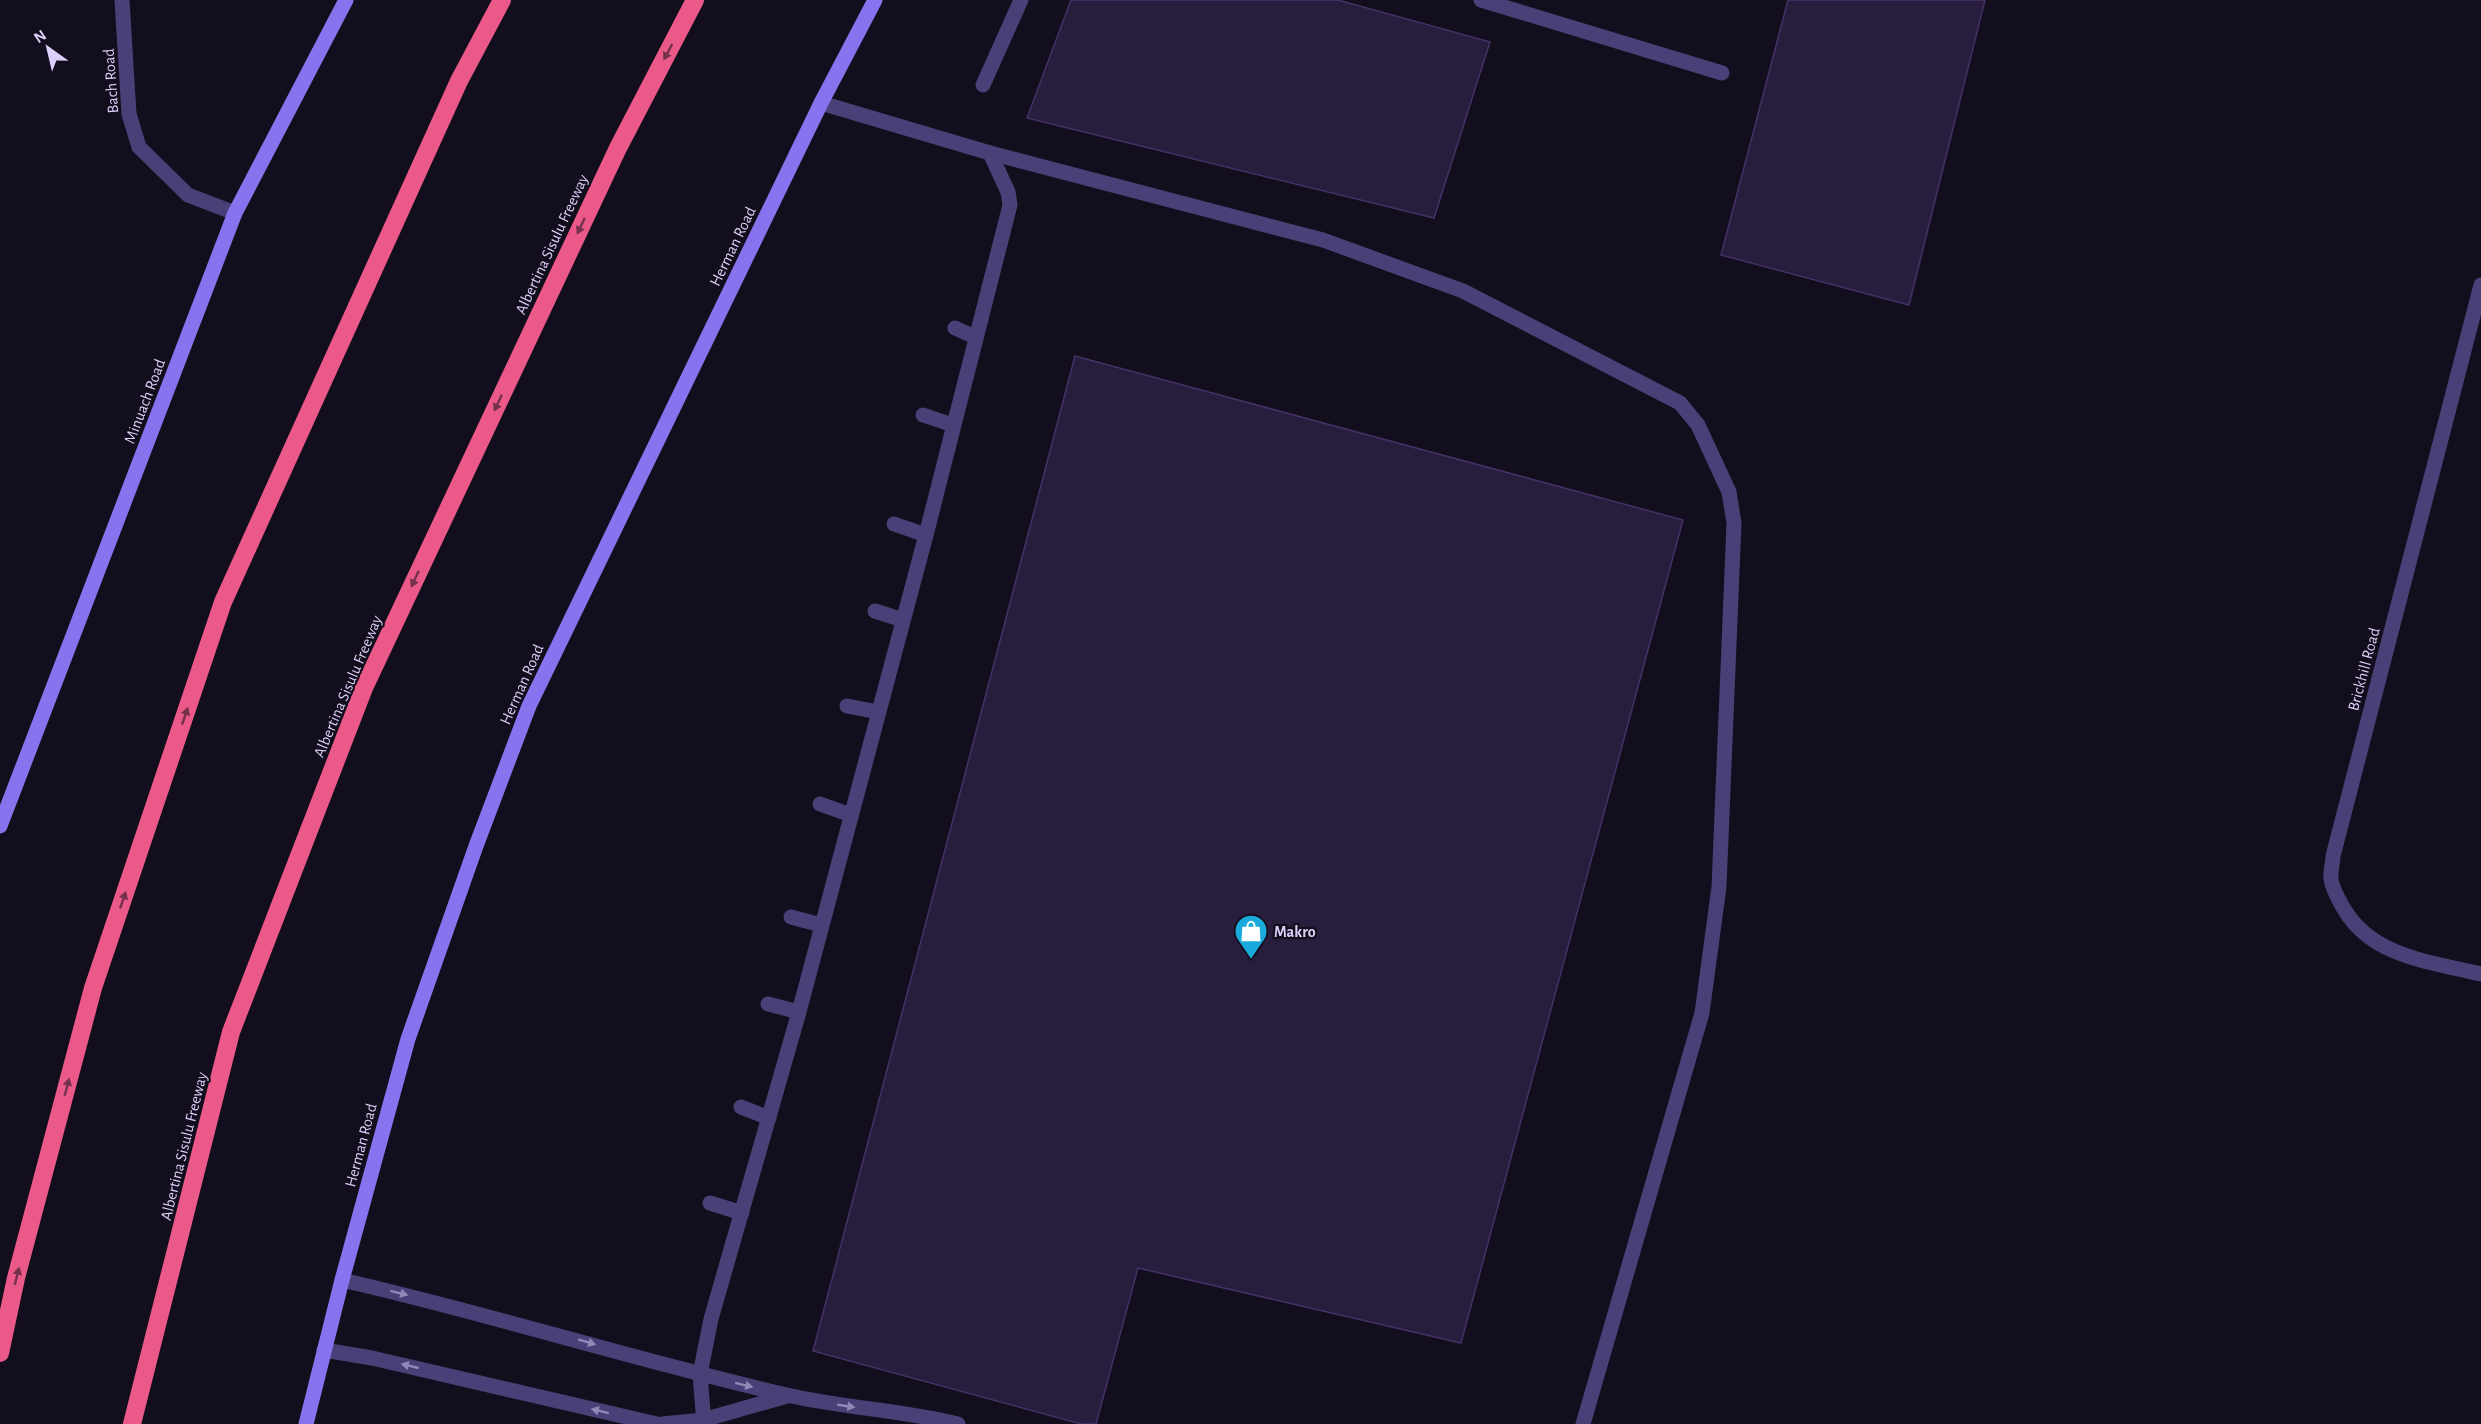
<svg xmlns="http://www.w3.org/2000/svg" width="2481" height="1424" viewBox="0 0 2481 1424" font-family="'Alegreya Sans',sans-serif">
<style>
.building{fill:#281d3c;stroke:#443165;stroke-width:1.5}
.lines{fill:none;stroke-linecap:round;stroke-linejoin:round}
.lane{stroke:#4a3f77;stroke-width:15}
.street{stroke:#4a3f77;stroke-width:15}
.secondary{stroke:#8972ee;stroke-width:15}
.highway{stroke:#eb5988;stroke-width:18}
.oneway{fill:#74304d}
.oneway2{fill:#9288b8}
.labels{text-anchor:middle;stroke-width:4.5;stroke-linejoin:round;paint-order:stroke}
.street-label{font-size:16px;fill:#dbd0f9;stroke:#130e1d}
.poi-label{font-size:16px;font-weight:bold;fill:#dbd0f9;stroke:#130e1d;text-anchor:start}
</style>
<rect width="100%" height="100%" fill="#130e1d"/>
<!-- building -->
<g class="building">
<polygon points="1071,0 1338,0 1490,42 1434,218 1027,118"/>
<polygon points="1788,0 1985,0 1909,305 1721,255"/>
<polygon points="1075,356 1683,520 1461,1343 1138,1268 1096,1424 1081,1424 813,1351"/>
</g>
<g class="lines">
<!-- lane -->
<g class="lane">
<polyline points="1481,0 1722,73"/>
<polyline points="983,85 1021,0"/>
<polyline points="990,153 1323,240 1463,291 1680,403 1698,425 1729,492 1734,523 1719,887 1702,1013 1583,1424"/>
<polyline points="955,328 975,337"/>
<polyline points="923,415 953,425"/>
<polyline points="894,524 926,535"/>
<polyline points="875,611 903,620"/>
<polyline points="847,706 878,712"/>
<polyline points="820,804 851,815"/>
<polyline points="791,917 821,925"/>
<polyline points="768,1004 799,1012"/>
<polyline points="741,1107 769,1118"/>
<polyline points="710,1203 742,1213"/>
<path d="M342 1280C491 1314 638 1361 787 1395 843 1408 902 1410 958 1424"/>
<polyline points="324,1350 372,1358 657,1424"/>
<polyline points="662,1424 703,1420 787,1396"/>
<polyline points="704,1424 700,1374 711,1319 799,1012 926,535 1010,205 1008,192 990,153 821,103"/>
</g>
<!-- street -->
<g class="street">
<polyline points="122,0 129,114 139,147 188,195 235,213"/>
<path d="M2481 285 2333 856C2333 863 2330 872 2331 879 2332 889 2339 900 2344 909 2372 957 2431 962 2481 974"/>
</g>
<!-- secondary -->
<g class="secondary">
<polyline points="0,826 235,213 346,0"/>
<polyline points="306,1424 342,1280 408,1039 476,846 529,706 821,103 875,0"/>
</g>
<!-- highway -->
<g class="highway">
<polyline points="0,1353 16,1278 93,988 223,602 459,81 502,0"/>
<polyline points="132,1424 231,1032 364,688 618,148 695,0"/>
</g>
</g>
<!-- one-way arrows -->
<defs><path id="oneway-solid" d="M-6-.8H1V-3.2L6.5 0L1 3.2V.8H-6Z" transform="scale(1.5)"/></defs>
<g class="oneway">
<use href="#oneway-solid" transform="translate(668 52) rotate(118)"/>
<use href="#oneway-solid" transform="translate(581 226) rotate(115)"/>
<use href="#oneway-solid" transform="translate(498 403) rotate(115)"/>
<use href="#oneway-solid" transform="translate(415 579) rotate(115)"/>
<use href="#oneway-solid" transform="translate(185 716) rotate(-71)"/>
<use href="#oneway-solid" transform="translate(123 900) rotate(-71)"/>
<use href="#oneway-solid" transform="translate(67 1087) rotate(-75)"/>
<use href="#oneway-solid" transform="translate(17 1276) rotate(-76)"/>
</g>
<g class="oneway2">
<use href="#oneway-solid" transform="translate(399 1293) rotate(14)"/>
<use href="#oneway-solid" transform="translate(587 1342) rotate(16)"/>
<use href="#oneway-solid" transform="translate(410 1366) rotate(-167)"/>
<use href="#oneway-solid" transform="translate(744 1385) rotate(14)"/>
<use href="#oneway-solid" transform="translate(846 1406) rotate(9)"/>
<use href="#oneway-solid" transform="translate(600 1411) rotate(-166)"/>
</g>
<!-- icons -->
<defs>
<g id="shop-pin" transform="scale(1.725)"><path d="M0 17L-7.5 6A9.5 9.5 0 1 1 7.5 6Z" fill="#1aaadb" stroke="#130e1d"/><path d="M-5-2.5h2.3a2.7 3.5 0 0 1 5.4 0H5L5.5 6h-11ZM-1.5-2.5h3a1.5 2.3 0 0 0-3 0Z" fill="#fff"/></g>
</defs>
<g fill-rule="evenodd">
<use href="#shop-pin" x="1251" y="931"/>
</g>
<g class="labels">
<!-- street labels -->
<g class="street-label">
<text transform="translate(110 81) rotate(-94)" y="6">Bach Road</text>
<text transform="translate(551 244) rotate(-65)" y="6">Albertina Sisulu Freeway</text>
<text transform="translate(732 246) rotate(-64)" y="6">Herman Road</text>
<text transform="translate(144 401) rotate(-69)" y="6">Minuach Road</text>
<text transform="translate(2363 669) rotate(-75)" y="6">Brickhill Road</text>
<text transform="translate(521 684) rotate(-66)" y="6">Herman Road</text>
<text transform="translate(347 686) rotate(-67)" y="6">Albertina Sisulu Freeway</text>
<text transform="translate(360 1145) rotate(-75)" y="6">Herman Road</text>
<text transform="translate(183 1146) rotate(-76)" y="6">Albertina Sisulu Freeway</text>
</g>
<!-- poi labels -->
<g class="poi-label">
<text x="1274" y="937">Makro</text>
</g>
</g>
<!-- north arrow -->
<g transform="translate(48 48) rotate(326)" stroke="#130e1d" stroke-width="4.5" paint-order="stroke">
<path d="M0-4.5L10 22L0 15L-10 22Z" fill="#dbd0f9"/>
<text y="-9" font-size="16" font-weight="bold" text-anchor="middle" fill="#dbd0f9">N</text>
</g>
</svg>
